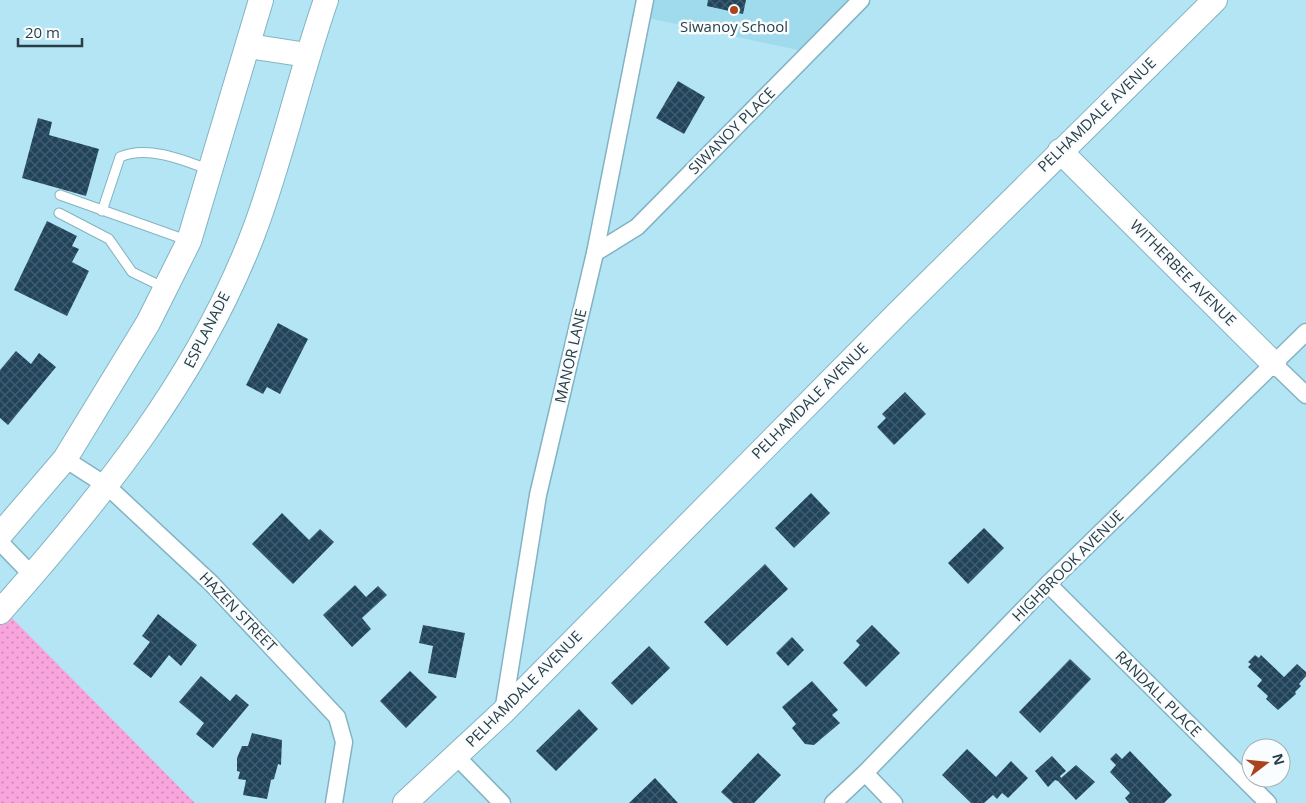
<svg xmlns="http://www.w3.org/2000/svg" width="1306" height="803" viewBox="0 0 1306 803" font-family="'Open Sans',sans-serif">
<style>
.built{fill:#9fdaed}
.green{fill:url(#green-dots)}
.building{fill:url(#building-cross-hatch)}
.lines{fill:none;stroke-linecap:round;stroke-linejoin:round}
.lane-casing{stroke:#83b3c3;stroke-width:11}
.street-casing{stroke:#83b3c3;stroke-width:19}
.secondary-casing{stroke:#83b3c3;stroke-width:26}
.lane{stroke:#fff;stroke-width:9}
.street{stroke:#fff;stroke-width:16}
.secondary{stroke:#fff;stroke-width:24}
.poi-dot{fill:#ab441d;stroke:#f9fdff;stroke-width:2}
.labels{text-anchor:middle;stroke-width:5;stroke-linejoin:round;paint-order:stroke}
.poi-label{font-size:15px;fill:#2a3f45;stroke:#f9fdff}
.street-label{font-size:15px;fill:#2a3f45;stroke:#f9fdff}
</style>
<defs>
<pattern id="green-dots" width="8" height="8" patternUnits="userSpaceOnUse" patternTransform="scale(1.25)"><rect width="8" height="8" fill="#f9a5dd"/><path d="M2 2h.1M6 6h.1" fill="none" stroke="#ca88b5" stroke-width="1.8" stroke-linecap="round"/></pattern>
<pattern id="building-cross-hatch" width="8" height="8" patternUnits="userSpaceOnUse" patternTransform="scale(1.25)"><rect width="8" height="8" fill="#22445b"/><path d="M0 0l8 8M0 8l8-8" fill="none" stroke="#415e71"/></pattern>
</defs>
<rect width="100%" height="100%" fill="#b3e5f5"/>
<!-- built -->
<polygon class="built" points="652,0 851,0 803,51 648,18"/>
<!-- green -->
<polygon class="green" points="7,613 195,803 0,803 0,620"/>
<!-- building -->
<g class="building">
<polygon points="708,0 746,0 743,14 707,6"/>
<polygon points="678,81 705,97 684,134 656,118"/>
<polygon points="38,118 52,122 49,135 99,149 86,196 22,178"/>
<polygon points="47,221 77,236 72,246 79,249 72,262 89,271 67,316 14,290"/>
<polygon points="278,323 308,339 280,394 267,387 263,394 246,385"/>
<polygon points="16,351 31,364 39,353 56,367 8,425 0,418 0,370"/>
<polygon points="905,392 926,414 894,445 877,427 886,418 882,414"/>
<polygon points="811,493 830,513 794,548 775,528"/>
<polygon points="282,513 309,540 320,529 334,542 293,584 252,544"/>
<polygon points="984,528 1004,548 968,584 948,563"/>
<polygon points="765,564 788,589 727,646 704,622"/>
<polygon points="355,585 366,597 378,586 387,595 362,618 371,629 352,647 323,615"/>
<polygon points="158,614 197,645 181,666 169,655 151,678 133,664 150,642 142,636"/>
<polygon points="423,625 465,633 456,678 428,673 433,646 419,643"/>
<polygon points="872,625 900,653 866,687 843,663 860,645 856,641"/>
<polygon points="792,637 804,650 788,666 776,653"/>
<polygon points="649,646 670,668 632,705 611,683"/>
<polygon points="1255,655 1259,658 1261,655 1284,677 1297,664 1306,672 1306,676 1299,684 1301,686 1295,692 1296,694 1278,710 1266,699 1268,696 1257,686 1262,680 1248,667 1251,664 1248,662"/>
<polygon points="1070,659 1091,679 1040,733 1019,712"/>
<polygon points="410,671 437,697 406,728 380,701"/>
<polygon points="201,676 230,701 236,694 249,705 213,748 196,734 204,723 179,702"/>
<polygon points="812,681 838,710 832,715 840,723 814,745 805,744 792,728 796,724 782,707"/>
<polygon points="579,709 598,729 556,771 536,751"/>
<polygon points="252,733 282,740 281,765 278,764 274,779 271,780 267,799 243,795 246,780 238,779 240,772 237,771 237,758 242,746 248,746"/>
<polygon points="967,749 996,777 1011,761 1028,778 1008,798 1002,793 997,799 993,795 984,803 971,803 942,775"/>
<polygon points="1130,751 1172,795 1164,803 1129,803 1125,798 1130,793 1110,772 1116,765 1110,759 1116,753 1122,759"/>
<polygon points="758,753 781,775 754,803 733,803 721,792"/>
<polygon points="1052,756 1066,771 1060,776 1061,778 1076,765 1095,782 1076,800 1058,781 1055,780 1048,787 1035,771"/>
<polygon points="655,778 678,803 629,803"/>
</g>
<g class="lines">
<!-- lane casing -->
<g class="lane-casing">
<g id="lane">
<polyline points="60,195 189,241"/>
<path d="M102 211 120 157C148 145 183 160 210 170"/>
<polyline points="59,213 109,239 132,272 165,288"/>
</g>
</g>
<!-- street casing -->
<g class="street-casing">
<g id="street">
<polyline points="595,253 637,227 861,0"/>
<polyline points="1274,364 1306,395"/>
<polyline points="65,459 107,486 211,583 337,717 344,742 334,803"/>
<polyline points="0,542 32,575"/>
<polyline points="1048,584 1268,803"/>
<polyline points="503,712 538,495 595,253 645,0"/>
<polyline points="456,756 502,803"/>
<polyline points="865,773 894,803"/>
<polyline points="833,803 865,773 1048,584 1306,332"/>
</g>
</g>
<!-- secondary casing -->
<g class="secondary-casing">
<g id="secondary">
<polyline points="248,46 307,55"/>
<polyline points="1060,151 1274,364"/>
<polyline points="0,535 65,459 148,323 189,241 261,0"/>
<path d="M0 612C101 498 198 378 253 234 282 158 299 77 326 0"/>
<polyline points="405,803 503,712 899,312 1215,0"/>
</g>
</g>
<!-- lane -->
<use href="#lane" class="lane"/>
<!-- street -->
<use href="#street" class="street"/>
<!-- secondary -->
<use href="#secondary" class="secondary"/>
</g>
<!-- markers -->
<circle class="poi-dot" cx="734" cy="10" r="5"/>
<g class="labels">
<!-- poi labels -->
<g class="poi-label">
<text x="734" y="32">Siwanoy School</text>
</g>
<!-- street labels -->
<g class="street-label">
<text transform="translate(1097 115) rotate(-44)" y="5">PELHAMDALE AVENUE</text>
<text transform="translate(732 131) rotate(-45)" y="5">SIWANOY PLACE</text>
<text transform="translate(1183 273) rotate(45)" y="5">WITHERBEE AVENUE</text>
<text transform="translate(207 330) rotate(-63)" y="5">ESPLANADE</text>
<text transform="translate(571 356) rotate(-77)" y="5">MANOR LANE</text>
<text transform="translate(810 401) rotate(-45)" y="5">PELHAMDALE AVENUE</text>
<text transform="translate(1068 566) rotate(-45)" y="5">HIGHBROOK AVENUE</text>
<text transform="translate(238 612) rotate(46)" y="5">HAZEN STREET</text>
<text transform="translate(524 689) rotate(-45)" y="5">PELHAMDALE AVENUE</text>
<text transform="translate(1158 694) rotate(45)" y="5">RANDALL PLACE</text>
</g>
</g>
<!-- north arrow -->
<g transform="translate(1266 763) rotate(74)"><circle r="24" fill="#f9fdff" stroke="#a6b1b5"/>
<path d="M0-4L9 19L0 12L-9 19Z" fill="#ab441d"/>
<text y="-8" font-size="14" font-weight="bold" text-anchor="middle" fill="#2a3f45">N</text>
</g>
<!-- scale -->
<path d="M18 38v8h64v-8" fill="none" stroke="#2a3f45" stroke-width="2.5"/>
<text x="25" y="38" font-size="15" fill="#2a3f45" stroke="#f9fdff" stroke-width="4" paint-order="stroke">20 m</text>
</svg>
